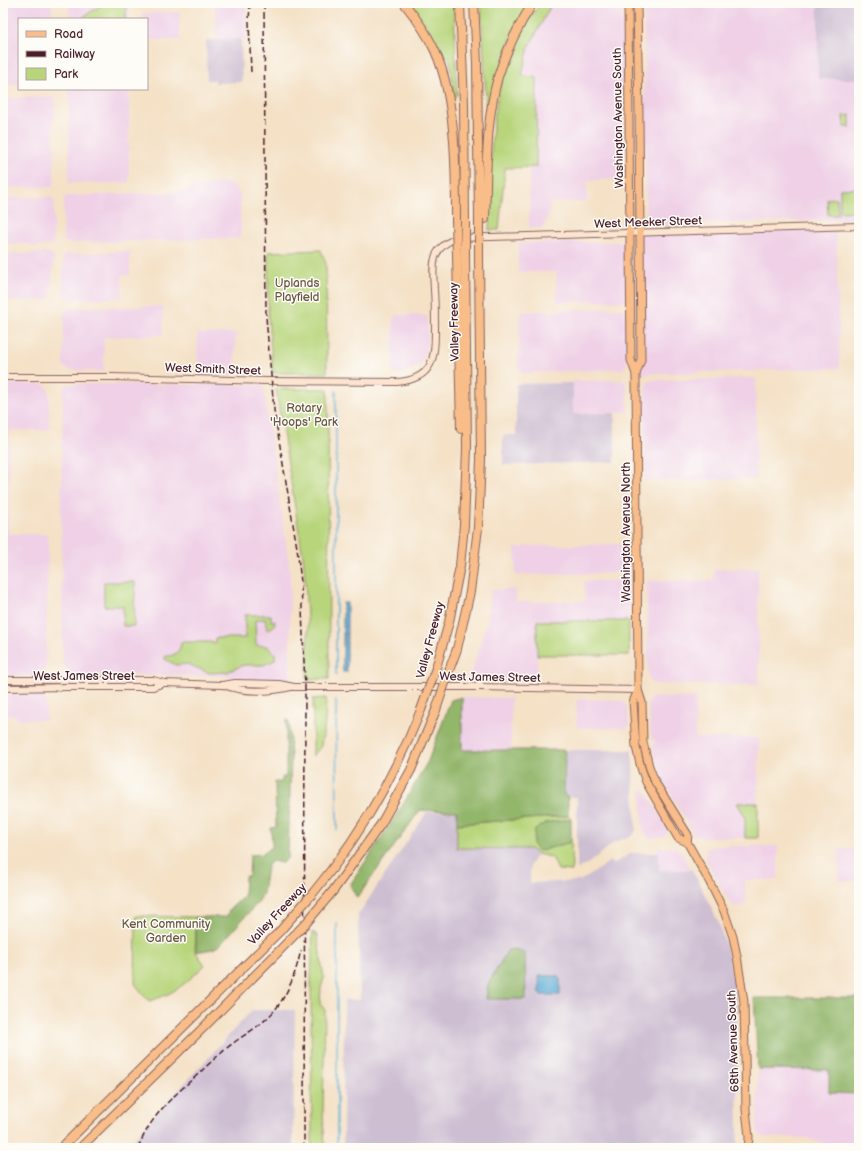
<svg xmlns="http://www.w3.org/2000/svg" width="862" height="1151" viewBox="0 0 862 1151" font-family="'Balsamiq Sans',sans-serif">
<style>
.built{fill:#efd0e6}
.industrial{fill:#cdbed2}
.green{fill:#b8d57b;stroke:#817a53}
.forest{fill:#92b66b;stroke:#6e6a4b}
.water{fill:#58aad3;stroke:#51647f}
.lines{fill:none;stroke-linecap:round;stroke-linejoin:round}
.stream{stroke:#58aad3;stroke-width:1.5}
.secondary-casing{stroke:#866361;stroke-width:8}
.primary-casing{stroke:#866361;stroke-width:9}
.motorway-casing{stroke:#866361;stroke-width:10}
.secondary{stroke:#fce5d0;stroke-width:6}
.primary{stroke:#f8bd89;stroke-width:7}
.motorway{stroke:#f8bd89;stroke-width:8}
.rail{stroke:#4a1f2b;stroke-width:1.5;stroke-dasharray:6 3;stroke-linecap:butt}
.motorway-bridge-casing{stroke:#866361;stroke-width:10;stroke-linecap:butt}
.motorway-bridge{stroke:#f8bd89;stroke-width:8}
.labels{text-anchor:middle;stroke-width:3;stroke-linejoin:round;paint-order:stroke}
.street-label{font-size:12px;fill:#4a1f2b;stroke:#fdfcf7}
.park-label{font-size:12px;fill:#6b5643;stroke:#fdfcf7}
</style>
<rect width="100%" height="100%" fill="#fdfcf7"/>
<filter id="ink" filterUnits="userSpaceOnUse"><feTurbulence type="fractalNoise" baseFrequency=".025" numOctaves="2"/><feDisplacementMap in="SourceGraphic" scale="8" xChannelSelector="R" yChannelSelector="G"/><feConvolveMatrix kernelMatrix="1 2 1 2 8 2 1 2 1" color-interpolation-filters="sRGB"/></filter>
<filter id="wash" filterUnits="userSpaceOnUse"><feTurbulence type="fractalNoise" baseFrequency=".012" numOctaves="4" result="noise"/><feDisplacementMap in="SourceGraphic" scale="16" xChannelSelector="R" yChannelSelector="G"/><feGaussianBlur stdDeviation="0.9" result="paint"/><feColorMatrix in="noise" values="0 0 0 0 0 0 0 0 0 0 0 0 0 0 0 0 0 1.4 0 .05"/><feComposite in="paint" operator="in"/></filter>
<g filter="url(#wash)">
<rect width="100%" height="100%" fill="#f4e1c6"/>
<!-- built -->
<g class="built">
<polygon points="3,3 52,3 52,19 19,19 19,85 3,85"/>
<rect x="69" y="3" width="60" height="16"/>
<polygon points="215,3 246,3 246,39 216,39"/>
<polygon points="552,3 623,3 623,179 587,180 587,202 551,202 549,216 542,228 529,228 529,167 536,167 537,79 522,75 529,47"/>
<polygon points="644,3 818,3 859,79 859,219 660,225 648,220 646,215"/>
<polygon points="180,12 180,40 147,40 147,19 142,19 142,13"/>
<rect x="69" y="89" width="60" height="94"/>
<polygon points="52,97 55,101 55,119 53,120 53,142 55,144 54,185 52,187 3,188 3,98"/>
<polygon points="223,182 231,184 235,187 240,195 241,234 239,238 68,243 63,241 64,199 66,196 176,192"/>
<polygon points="50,197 54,200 53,245 34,247 28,244 3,245 3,198"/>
<polygon points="836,227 840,368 636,374 639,367 640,233"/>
<polygon points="626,242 626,301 557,302 556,272 518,272 518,243"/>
<polygon points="130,251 130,275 122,275 122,298 68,299 64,297 63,296 63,257 65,254"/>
<polygon points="49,253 52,254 54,257 51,297 48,300 3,301 3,254"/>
<polygon points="163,306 163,335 104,337 104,371 69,370 63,366 64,314 66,310 70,308"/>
<polygon points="621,308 627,315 627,364 622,369 523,373 518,367 520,316 523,312"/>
<polygon points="396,315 424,315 427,316 428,343 424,357 421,362 413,369 401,373 394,373 393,372 393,318"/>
<polygon points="236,333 234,374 233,376 198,375 197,334"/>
<polygon points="756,378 756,479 645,481 645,388 647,383 650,381 656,380"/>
<polygon points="623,380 627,386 628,412 573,414 573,381"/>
<polygon points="3,384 43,384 49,390 49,430 9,430 8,534 48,534 46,666 44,672 38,677 3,674"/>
<polygon points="69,384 263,385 290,571 290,681 251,679 228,676 76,674 71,672 66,669 63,663 61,506 63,391 64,387"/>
<polygon points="629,544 629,570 625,573 516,575 515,548 523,548 523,546"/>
<polygon points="758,568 759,685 654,684 651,683 648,677 647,581 714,580 714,569"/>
<polygon points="584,581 626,581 629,582 629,621 537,621 537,681 469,681 487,621 491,590 516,589 516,602 585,601"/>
<polygon points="3,694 39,695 44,697 46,701 46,720 16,719 16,715 3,715"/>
<polygon points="462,697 511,698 511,750 462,750"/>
<polygon points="654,697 696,698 695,738 759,738 758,803 738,804 745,816 745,838 699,837 694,835 668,789 666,787 656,761 652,745 655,745 654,740 652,740 648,704 651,698"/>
<polygon points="580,699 621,700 627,706 629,728 577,728 576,702"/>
<polygon points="641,788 647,793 668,829 668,832 663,837 651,838 648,837 643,830"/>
<polygon points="711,846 778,846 778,880 745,880 746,903 737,908 728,900 705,857 706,850"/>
<polygon points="658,847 678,848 692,870 659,870"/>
<rect x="839" y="849" width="20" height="32"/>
<polygon points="758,1069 829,1070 829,1093 859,1094 859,1148 836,1148 830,1145 806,1138 764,1137 757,1132"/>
</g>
<!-- industrial -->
<g class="industrial">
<rect x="818" y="3" width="41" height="76"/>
<polygon points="241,39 242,82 215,83 215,80 207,80 206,40"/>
<polygon points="573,383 573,414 615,413 615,462 503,465 503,435 516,435 516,384"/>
<polygon points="565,750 632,750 636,830 634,834 630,837 615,842 586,865 577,869 577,797 564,797"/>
<polygon points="457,811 457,848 530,849 537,854 530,865 530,883 579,881 589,876 610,861 613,864 632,853 659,853 659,870 692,870 718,921 728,953 736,999 738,1132 737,1148 343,1148 344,1000 360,1000 358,915 427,812"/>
<polygon points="252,1010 295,1010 293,1148 125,1148"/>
</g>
<!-- green -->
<g class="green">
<polygon points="105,3 126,3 126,19 85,19 83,17"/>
<polygon points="409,3 454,3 457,95 454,98 450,60 442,53 433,36"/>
<polygon points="481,3 529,3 512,33 487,118"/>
<path d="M541 3H552L529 47 522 75 537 78 536 167 505 168 499 230H489C492 147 485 72 541 3Z"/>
<polygon points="850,115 850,127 844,127 843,116"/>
<polygon points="859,188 859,211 840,212 840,189"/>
<polygon points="837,198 838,215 828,215 827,199"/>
<polygon points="321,250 326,264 327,373 273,373 268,316 268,252"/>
<polygon points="276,389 328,389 329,679 307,679 308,633 304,563"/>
<polygon points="104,582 135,582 134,626 123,626 123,606 104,606"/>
<path d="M245 615H271V621H275C275 627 271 628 267 630L265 619 255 620 256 645 267 646 275 653V660L263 665H243L227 672 209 673 188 664 176 665 165 659V656C173 657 181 652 181 642H212V644H215V638H245Z"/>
<rect x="537" y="621" width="92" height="34"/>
<polygon points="326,698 325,723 321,746 313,756 313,699"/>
<polygon points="737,803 758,803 758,838 745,838 745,816"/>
<polygon points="568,816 571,819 545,823 539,851 571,842 572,871 558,870 552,857 537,854 530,849 457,848 457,824"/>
<path d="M136 916 196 917 195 951 205 965C184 984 177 993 149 1001L135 984Z"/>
<polygon points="313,932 317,935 324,978 321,988 320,1004 325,1010 323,1112 325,1148 312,1148 311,980"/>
</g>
<!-- forest -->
<g class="forest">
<polygon points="462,697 462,750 565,750 564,796 568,797 568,816 457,824 457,811 420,810 357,898 350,885 401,808 428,761 451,700"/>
<path d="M286 720H288L289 723 291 758 288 857 283 863C275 863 273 857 267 867L263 893 259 901 220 945 213 949 196 952V917H226L230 909 244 896 245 876H249L250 855 263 854 272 847 271 828 276 827 275 782H282V777H286Z"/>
<polygon points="571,819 571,842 539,851 533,844 535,830 545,823"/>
<polygon points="514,949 525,953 526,999 486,999 488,984 508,950"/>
<polygon points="754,998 859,998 859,1094 829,1093 829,1070 758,1069"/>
</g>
<!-- water -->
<g class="water">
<rect x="343" y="603" width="4" height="69"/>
<polygon points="539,976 557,976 560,979 560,995 540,995"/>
</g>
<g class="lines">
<!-- stream -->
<g class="stream">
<polyline points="336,391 336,675"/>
<polyline points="336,700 337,830"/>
<polyline points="337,923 337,1148"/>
</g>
</g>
</g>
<g filter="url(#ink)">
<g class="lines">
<!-- secondary casing -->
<g class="secondary-casing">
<g id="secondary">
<path d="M3 377H112L267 381 397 382C434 379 435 358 435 327 435 315 435 302 434 290 433 266 429 247 458 238L859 226"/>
<polyline points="3,680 153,680 164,683 222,685 235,683 279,684 294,687 479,687 638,690"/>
<path d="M223 685C245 693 268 692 291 687"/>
<polyline points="3,688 71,687 153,687 164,683"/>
</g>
</g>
<!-- primary casing -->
<g class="primary-casing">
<g id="primary">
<polyline points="628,3 631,360 636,374 638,690 642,702 643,742 649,766 655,782 688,835 687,842"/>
<polyline points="636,374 641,360 639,114 637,3"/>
<polyline points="638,690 633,702 634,716 636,747 641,768 646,782 678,838 687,842 709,881 724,911 733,937 737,956 744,1002 746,1110 749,1137 748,1148"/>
</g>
</g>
<!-- motorway casing -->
<g class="motorway-casing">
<g id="motorway">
<path d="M404 3C416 18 427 33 435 51 456 98 456 168 456 220"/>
<polyline points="460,3 464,104 465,220"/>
<polyline points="474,3 477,63 479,219"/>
<path d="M485 219C487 172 485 123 498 77 506 51 518 26 533 3"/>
<polyline points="457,256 461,429"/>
<polyline points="436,668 449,622 460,566 464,525 467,448 465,256"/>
<polyline points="450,668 457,649 470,592 478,528 481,460 479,256"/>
<path d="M332 869C369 820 398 767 421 710"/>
<polyline points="333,891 381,824 411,770 436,710"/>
<polyline points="61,1148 280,931"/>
<polyline points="80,1148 201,1030 277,953"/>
</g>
</g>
<!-- secondary -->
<use href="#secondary" class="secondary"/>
<!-- primary -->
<use href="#primary" class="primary"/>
<!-- motorway -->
<use href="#motorway" class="motorway"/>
<!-- rail -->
<g class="rail">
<polyline points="250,3 249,22 251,72"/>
<polyline points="264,3 266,317 274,410 297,548 301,582 305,687 304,1148"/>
<path d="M138 1148C151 1116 169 1100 195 1077 208 1065 221 1052 236 1041 249 1032 264 1023 274 1011 289 993 296 972 301 950"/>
</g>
<!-- motorway-bridge casing -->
<g class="motorway-bridge-casing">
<g id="motorway-bridge">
<polyline points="456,220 457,256"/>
<polyline points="465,256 465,220"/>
<polyline points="479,256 479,219"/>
<polyline points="421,710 436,668"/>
<polyline points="436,710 450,668"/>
<polyline points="280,931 313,893 332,869"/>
<polyline points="277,953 307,922 333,891"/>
</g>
</g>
<!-- motorway-bridge -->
<use href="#motorway-bridge" class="motorway-bridge"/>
</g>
</g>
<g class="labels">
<!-- street labels -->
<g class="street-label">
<text transform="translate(618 118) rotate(-91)" y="4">Washington Avenue South</text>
<text transform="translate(648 222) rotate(-2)" y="4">West Meeker Street</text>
<text transform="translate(454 322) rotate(-91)" y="4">Valley Freeway</text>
<text transform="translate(213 369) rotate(2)" y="4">West Smith Street</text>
<text transform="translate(626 532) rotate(-90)" y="4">Washington Avenue North</text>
<text transform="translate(430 640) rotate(-75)" y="4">Valley Freeway</text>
<text x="84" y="680">West James Street</text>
<text transform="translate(490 677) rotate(1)" y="4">West James Street</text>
<text transform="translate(277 914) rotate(-47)" y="4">Valley Freeway</text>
<text transform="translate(733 1041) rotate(-92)" y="4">68th Avenue South</text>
</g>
<!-- park labels -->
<g class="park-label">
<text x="297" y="287">Uplands<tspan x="297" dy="14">Playfield</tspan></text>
<text x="304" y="412">Rotary<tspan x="304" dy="14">'Hoops' Park</tspan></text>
<text x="166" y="928">Kent Community<tspan x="166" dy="14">Garden</tspan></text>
</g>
</g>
<!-- margin -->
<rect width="862" height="1151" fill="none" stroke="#fdfcf7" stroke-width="16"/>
<!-- legend -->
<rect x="18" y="18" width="130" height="72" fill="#fdfcf7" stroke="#b5a4a5"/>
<rect x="26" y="31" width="20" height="6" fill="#f8bd89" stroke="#b5a4a5"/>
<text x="54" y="38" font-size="12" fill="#4a1f2b">Road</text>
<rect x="26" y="51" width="20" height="6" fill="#4a1f2b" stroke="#b5a4a5"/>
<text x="54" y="58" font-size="12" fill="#4a1f2b">Railway</text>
<rect x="26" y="68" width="20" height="12" fill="#b8d57b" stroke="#b5a4a5"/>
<text x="54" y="78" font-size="12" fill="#4a1f2b">Park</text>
</svg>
